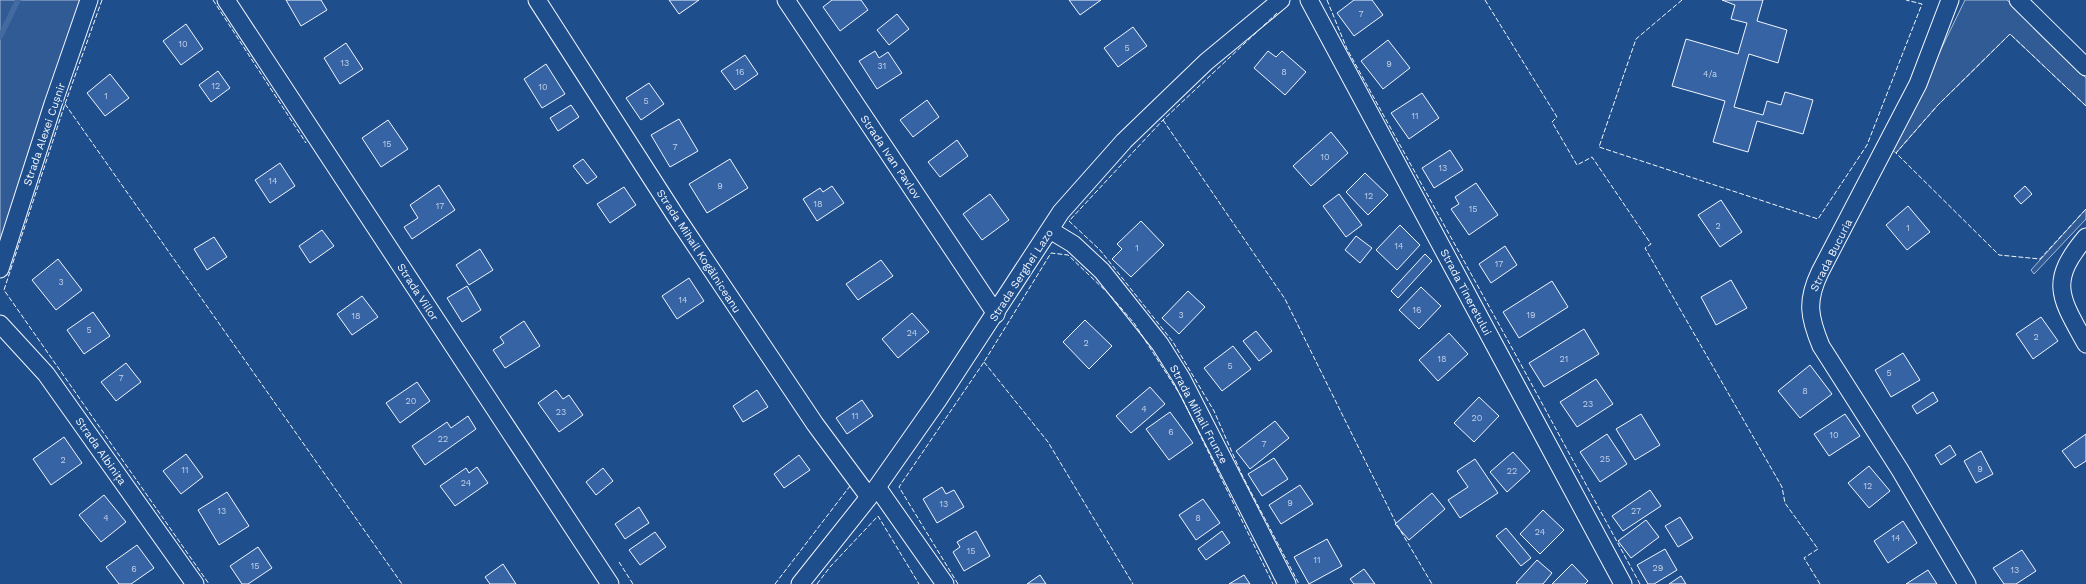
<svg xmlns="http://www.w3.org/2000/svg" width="2086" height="584" viewBox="0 0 2086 584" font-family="'Work Sans',sans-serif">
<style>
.green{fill:#305b95;stroke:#a8bbd7}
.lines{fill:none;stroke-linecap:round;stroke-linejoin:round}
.stream{stroke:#446ba0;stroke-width:5.5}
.building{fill:#3563a3;stroke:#f2f6ff}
.minor-casing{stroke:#f2f6ff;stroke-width:19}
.minor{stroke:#1f4e8c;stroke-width:17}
.fence{stroke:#f2f6ff;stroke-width:1;stroke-dasharray:5 2;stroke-linecap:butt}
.labels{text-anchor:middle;stroke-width:3;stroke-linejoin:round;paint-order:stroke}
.number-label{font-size:9px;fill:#c3d1e8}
.street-label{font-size:11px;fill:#f2f6ff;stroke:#1f4e8c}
</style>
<rect width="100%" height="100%" fill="#1f4e8c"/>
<!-- green -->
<g class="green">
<polygon points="0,0 80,0 0,244"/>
<polygon points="1965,0 2007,0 2086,78 2086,106 2010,34 1937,106 1896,153 1892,150"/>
<polygon points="2086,209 2086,219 2034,274 2031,270"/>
</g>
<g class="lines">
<!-- stream -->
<polyline class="stream" points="0,37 18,0"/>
</g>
<!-- building -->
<g class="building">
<polygon points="286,0 321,0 327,10 301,26"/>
<polygon points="669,0 699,0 679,14"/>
<polygon points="832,0 861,0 868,10 840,31 823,7"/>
<polygon points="1069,0 1101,0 1080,15"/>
<polygon points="1354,0 1372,0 1383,15 1354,36 1337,13"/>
<polygon points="1722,0 1763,0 1757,21 1787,30 1778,63 1749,54 1734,107 1763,115 1767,101 1781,105 1785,92 1813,100 1803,134 1757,121 1748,152 1713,142 1725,101 1672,86 1686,39 1738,54 1747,23 1731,19 1735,5"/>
<polygon points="897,14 909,29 889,45 877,30"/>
<polygon points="186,24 203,49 181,65 163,41"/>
<polygon points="1133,27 1147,46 1118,67 1104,48"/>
<polygon points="1388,40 1410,68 1383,89 1361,61"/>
<polygon points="346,43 363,69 340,84 324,58"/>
<polygon points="875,51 879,58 888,52 902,73 877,89 859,61"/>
<polygon points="1268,51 1276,57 1282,51 1306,72 1285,95 1254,68"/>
<polygon points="745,55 758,74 735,90 721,71"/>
<polygon points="546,64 565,94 542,108 524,79"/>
<polygon points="218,71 230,88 211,102 199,85"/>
<polygon points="110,74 129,98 105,116 87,93"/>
<polygon points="649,83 664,104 641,120 626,98"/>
<polygon points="1422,93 1439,118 1409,139 1391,113"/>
<polygon points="927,100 939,117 913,137 900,120"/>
<polygon points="571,105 579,117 558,131 550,118"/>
<polygon points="679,119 698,151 670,167 651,135"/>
<polygon points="388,120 408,149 381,167 362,138"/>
<polygon points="1331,132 1348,153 1311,186 1293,166"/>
<polygon points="957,140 968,156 940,177 928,162"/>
<polygon points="1450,150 1463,170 1434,188 1422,168"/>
<polygon points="583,159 597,177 587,184 573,166"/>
<polygon points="730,159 748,188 707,213 689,184"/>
<polygon points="280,163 295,186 270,203 255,180"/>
<polygon points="1365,173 1388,195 1368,215 1346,192"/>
<polygon points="1476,183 1498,215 1469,235 1451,209 1459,204 1455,197"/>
<polygon points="439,185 455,210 412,239 404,227 418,218 410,205"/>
<polygon points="832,186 844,203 817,221 803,199 820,188 823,192"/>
<polygon points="2025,186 2032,194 2021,204 2014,196"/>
<polygon points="624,187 636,205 610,223 597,204"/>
<polygon points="990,194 1009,220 982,240 963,214"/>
<polygon points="1339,194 1362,225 1346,237 1323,206"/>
<polygon points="1721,200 1742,232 1720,247 1698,215"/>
<polygon points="1908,206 1930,232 1907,250 1886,225"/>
<polygon points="1141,221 1164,245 1131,277 1112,259 1122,249 1117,244"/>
<polygon points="1400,225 1420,245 1397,270 1376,250"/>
<polygon points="322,230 334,246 310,263 299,246"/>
<polygon points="1356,236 1372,248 1360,263 1345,250"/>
<polygon points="214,237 227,257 207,270 194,249"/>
<polygon points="1505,246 1517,265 1491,283 1479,264"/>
<polygon points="480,249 493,270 469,285 456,265"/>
<polygon points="1425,254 1432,261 1398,298 1391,291"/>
<polygon points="58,259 82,290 56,310 32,280"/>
<polygon points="881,260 893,276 858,300 846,284"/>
<polygon points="689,278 704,301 677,319 662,296"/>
<polygon points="1731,280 1747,308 1716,325 1701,297"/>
<polygon points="1552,281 1568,307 1519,338 1503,312"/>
<polygon points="467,286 481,310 462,322 447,298"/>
<polygon points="1421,287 1441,306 1419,329 1399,310"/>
<polygon points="1188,291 1205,307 1179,334 1162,318"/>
<polygon points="362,296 378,317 352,335 337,314"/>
<polygon points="93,312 110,336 84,354 67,330"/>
<polygon points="912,313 929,332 898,358 882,339"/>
<polygon points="2041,317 2058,341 2033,359 2016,334"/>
<polygon points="1085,320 1112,346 1089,369 1063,342"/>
<polygon points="524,321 540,346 505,368 493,350 504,343 500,337"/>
<polygon points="1584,329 1599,354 1544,387 1529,363"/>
<polygon points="1256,331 1272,351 1259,361 1243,341"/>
<polygon points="1449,333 1468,354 1438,381 1419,360"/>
<polygon points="1233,346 1251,369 1222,391 1204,368"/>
<polygon points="1903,353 1920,380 1891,397 1875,370"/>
<polygon points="126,363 141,382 116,401 101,382"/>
<polygon points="1810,365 1832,394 1800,418 1778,391"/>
<polygon points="1596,379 1613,404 1577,427 1560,402"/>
<polygon points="417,382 430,401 400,423 386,403"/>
<polygon points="1150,387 1165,404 1131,433 1116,416"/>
<polygon points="556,390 563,399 569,395 583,415 559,432 538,403"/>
<polygon points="757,390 768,407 743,422 733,406"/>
<polygon points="1933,392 1938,401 1917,414 1912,406"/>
<polygon points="1479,397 1499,416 1474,442 1454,423"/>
<polygon points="862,400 873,416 847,434 836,418"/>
<polygon points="1170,412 1193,443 1169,460 1146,429"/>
<polygon points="1641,414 1660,445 1635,460 1616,429"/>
<polygon points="1845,414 1860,436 1829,456 1814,434"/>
<polygon points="468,416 476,429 425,465 412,446 447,422 451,428"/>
<polygon points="1275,421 1289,438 1250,469 1236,451"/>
<polygon points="1607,434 1627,464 1600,482 1580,452"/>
<polygon points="2086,434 2086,461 2075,468 2062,451"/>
<polygon points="64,437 82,463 51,485 33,459"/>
<polygon points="1950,445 1956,455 1941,465 1935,455"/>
<polygon points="1981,451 1993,474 1976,483 1964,461"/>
<polygon points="1513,452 1530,471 1507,492 1490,472"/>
<polygon points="186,454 203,477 181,494 163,471"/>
<polygon points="799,455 810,470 784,488 774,474"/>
<polygon points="1274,458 1288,479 1262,496 1248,474"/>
<polygon points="1475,459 1498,493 1460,518 1448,500 1468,487 1457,471"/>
<polygon points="1869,466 1890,491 1869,508 1848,483"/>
<polygon points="477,467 488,483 455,506 440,486 466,468 469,473"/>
<polygon points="603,468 613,481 596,495 586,482"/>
<polygon points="1300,485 1313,504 1281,524 1269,505"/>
<polygon points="942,487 946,494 954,490 964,507 937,523 923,499"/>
<polygon points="1650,490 1661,506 1623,531 1612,516"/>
<polygon points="227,492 249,526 219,545 198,510"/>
<polygon points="1432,493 1445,509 1409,540 1395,524"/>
<polygon points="104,495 126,522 101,542 79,515"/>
<polygon points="1203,499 1220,523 1196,540 1179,515"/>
<polygon points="639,507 649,523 625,539 615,524"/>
<polygon points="1543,510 1564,530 1540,554 1520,534"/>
<polygon points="1680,517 1693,538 1678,547 1665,526"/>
<polygon points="1646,520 1659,537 1631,558 1618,541"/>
<polygon points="1903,521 1917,543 1888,563 1874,541"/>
<polygon points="1506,528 1531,558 1521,566 1496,536"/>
<polygon points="976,531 990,556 964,571 953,552 960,547 957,542"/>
<polygon points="1222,531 1230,543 1206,560 1198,549"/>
<polygon points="655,532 666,547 640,565 629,550"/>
<polygon points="1327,539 1342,566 1309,584 1294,557"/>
<polygon points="137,545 154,568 131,584 119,584 106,567"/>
<polygon points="258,547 272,568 248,584 242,584 230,566"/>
<polygon points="1665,549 1677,570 1654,584 1648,584 1637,565"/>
<polygon points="2022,550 2036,571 2016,584 2004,584 1993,568"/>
<polygon points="1537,560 1552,573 1543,584 1518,584 1516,583"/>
<polygon points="503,564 516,584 490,584 485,577"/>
<polygon points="1572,564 1588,581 1585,584 1552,584"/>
<polygon points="1364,569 1375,584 1354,584 1350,579"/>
<polygon points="1928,570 1937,584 1906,584"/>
<polygon points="1040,575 1046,584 1027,584"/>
<polygon points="1244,575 1250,584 1229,584"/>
<polygon points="1681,576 1686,584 1669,584"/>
</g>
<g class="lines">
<!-- minor casing -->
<g class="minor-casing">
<g id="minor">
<polyline points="226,0 610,584"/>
<polyline points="537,0 677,218 815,424 869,497"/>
<polyline points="786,0 996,314"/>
<polyline points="1309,0 1623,584"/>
<path d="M1950 0 1918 84 1820 272C1806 301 1809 317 1821 346L1900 470 1967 584"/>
<polyline points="2018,0 2086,67"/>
<polyline points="1050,230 1073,244 1102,271 1160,344 1182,379 1287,584"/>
<path d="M2086 237C2048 282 2060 297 2086 344"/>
<polyline points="0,269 53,104 89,0"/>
<polyline points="0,324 46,374 195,584"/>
<polyline points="877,487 945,584"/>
<polyline points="800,584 877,487 938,400 1061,212 1124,141 1153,113 1206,62 1281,0"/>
</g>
</g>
<!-- minor -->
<use href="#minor" class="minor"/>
<!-- fence -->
<g class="fence">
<polyline points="102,0 65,104 4,290 209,584"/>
<polyline points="213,0 306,143"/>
<polyline points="1327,0 1347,49 1512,348 1640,584"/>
<polyline points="1485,0 1557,117 1552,122 1577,165 1592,157 1651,244 1645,248 1782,487 1785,503 1818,549 1804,558 1820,584"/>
<polyline points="1682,0 1636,39 1599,147 1818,219 1867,145 1922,4 1906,0"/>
<polyline points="1277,13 1163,120 1069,221 1100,250 1173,342 1214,411 1242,475 1299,584"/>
<polyline points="65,104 402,584"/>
<polyline points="2086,106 2010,34 1937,106 1896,153 1999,255 2040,259 2086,209"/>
<polyline points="1163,120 1285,299 1396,523 1432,584"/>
<polyline points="984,362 1048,442 1133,584"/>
<polyline points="619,562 633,584"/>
<polyline points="775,584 850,486"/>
<polyline points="817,584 830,567 878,516 919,584"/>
<polyline points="958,584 899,487 984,362 1051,253 1068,255 1109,294 1134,323 1181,396 1273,584"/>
</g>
</g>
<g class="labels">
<!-- number labels -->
<g class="number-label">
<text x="1361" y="17">7</text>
<text x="183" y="47">10</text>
<text x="1127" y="51">5</text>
<text x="345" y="66">13</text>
<text x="1389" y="67">9</text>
<text x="882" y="69">31</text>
<text x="740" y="75">16</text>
<text x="1284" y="75">8</text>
<text x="1710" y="77">4/a</text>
<text x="216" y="89">12</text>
<text x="543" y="90">10</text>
<text x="106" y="99">1</text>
<text x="646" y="104">5</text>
<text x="1415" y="119">11</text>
<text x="387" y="147">15</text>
<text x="675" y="150">7</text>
<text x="1325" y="160">10</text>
<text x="1443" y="171">13</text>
<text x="273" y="184">14</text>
<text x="720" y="189">9</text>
<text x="1369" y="199">12</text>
<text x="818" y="207">18</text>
<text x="440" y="209">17</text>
<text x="1473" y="212">15</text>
<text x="1718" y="229">2</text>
<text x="1908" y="231">1</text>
<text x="1399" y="249">14</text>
<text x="1137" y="251">1</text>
<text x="1499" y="267">17</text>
<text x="61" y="285">3</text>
<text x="683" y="303">14</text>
<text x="1417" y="313">16</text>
<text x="1181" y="318">3</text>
<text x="1531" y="318">19</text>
<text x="356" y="319">18</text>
<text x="89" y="333">5</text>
<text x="912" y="336">24</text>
<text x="2036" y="340">2</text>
<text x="1086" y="346">2</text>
<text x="1442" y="362">18</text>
<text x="1564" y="362">21</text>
<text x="1230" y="369">5</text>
<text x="1889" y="376">5</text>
<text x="121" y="381">7</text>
<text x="1805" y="394">8</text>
<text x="411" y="404">20</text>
<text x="1588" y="407">23</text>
<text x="1144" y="412">4</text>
<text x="561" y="415">23</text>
<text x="855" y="419">11</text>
<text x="1477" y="421">20</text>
<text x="1171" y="435">6</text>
<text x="1834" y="438">10</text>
<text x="443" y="442">22</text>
<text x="1264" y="447">7</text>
<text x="1605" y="462">25</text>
<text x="63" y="463">2</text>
<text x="1980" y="472">9</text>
<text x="185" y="473">11</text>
<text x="1512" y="474">22</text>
<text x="466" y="486">24</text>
<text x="1868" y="489">12</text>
<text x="1290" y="506">9</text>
<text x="944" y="507">13</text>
<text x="222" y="514">13</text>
<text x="1636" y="514">27</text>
<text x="106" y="521">4</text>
<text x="1198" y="521">8</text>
<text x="1540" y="535">24</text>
<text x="1896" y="541">14</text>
<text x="971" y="554">15</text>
<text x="1317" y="563">11</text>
<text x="255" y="569">15</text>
<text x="1658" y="571">29</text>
<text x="134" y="572">6</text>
<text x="2015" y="573">13</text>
</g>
<!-- street labels -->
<g class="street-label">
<text transform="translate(44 134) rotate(-71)" y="4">Strada Alexei Cușnir</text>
<text transform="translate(891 157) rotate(56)" y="4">Strada Ivan Pavlov</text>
<text transform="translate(699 251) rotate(57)" y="4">Strada Mihail Kogălniceanu</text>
<text transform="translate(1831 255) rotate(-63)" y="4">Strada Bucuria</text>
<text transform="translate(1021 275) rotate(-57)" y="4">Strada Serghei Lazo</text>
<text transform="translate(418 292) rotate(57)" y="4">Strada Viilor</text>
<text transform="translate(1466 292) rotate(62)" y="4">Strada Tineretului</text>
<text transform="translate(1199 414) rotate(62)" y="4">Strada Mihail Frunze</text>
<text transform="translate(101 451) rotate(55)" y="4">Strada Albinița</text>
</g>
</g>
</svg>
